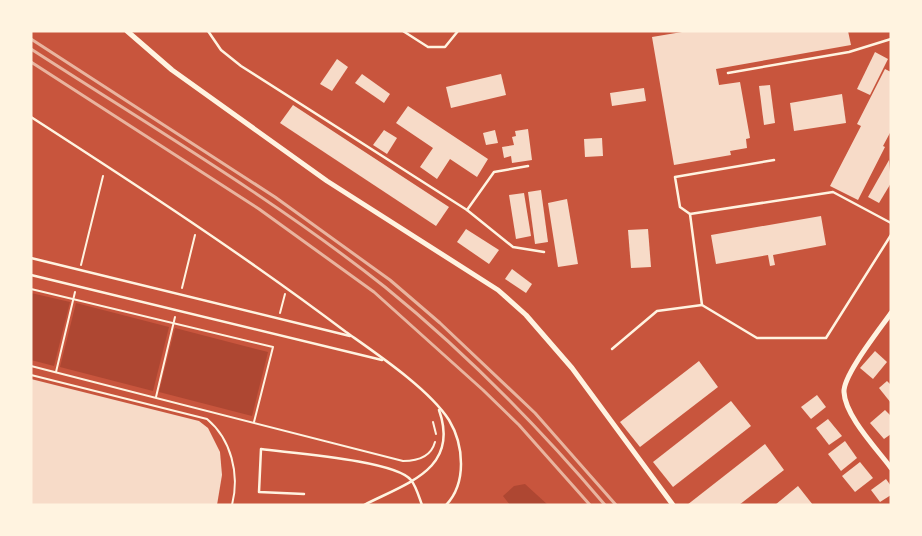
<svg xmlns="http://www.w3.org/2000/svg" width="922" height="536" viewBox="0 0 922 536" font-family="Literata,serif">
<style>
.green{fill:#ae4732}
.building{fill:#f7dbc8}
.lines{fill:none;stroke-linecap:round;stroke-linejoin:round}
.path{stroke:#fff3e0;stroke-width:2}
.service{stroke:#fff3e0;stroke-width:2.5}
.minor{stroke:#fff3e0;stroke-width:5}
.rail{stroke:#e9b49f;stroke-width:3}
</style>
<rect width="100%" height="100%" fill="#c8553d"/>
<!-- green -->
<g class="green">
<polygon points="31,293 70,302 54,366 31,360"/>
<polygon points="76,303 169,327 153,391 60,367"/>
<polygon points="175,328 268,352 252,416 159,392"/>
<polygon points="525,484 548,505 510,505 503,496 514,486"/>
</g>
<!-- building -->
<g class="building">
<polygon points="688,31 848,31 851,45 716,69 719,85 740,82 750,138 746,139 747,148 730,151 731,155 674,165 652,37"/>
<polygon points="875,52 888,59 870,95 857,89"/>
<polygon points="337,59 348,67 332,91 320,84"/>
<polygon points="885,69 891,72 891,131 883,146 885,147 858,200 830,186 861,126 857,124"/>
<polygon points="362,74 390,94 384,103 355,83"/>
<polygon points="501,74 506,95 451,108 446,87"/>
<polygon points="770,85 775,123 764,125 759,86"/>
<polygon points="644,88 646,101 612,106 610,93"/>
<polygon points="842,94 846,123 794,131 790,103"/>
<polygon points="293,105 449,207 436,226 280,123"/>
<polygon points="408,106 488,159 477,177 450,159 437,179 420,167 433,148 396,123"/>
<polygon points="528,129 532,160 512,163 511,156 504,158 502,147 514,145 512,137 516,136 515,131"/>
<polygon points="384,130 397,138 387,154 373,145"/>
<polygon points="495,130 498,143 486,145 483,133"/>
<polygon points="602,138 603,156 585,157 584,139"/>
<polygon points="889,160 891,183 879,203 868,197"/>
<polygon points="541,190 548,242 535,244 528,192"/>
<polygon points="524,193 531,236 516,239 509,195"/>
<polygon points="567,199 578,264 558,267 548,203"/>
<polygon points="821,216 826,245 773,255 775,265 770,266 768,255 716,264 711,235"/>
<polygon points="466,229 499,250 489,264 457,242"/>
<polygon points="648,229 651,267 631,268 628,230"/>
<polygon points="512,269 532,284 526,293 505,279"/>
<polygon points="875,351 887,362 873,379 860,368"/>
<polygon points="699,361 718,387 640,447 620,422"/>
<polygon points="31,379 199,421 208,428 220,452 222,475 217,505 31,505"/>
<polygon points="887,381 891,385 891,403 879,388"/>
<polygon points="817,395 826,407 811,419 801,407"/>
<polygon points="731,401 751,426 673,487 653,462"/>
<polygon points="885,410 891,416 891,434 884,439 870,423"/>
<polygon points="828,419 842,436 829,445 816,428"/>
<polygon points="845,441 857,458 841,471 828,454"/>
<polygon points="765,444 784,470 739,505 687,505"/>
<polygon points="860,462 873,478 855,492 842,476"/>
<polygon points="886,479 891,486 891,495 880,502 871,490"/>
<polygon points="798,486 813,505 775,505"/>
</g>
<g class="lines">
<!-- path -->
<g class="path">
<polyline points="81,265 103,176"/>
<polyline points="182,288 195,235"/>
<polyline points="31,289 273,347 254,422"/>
<polyline points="280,313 285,294"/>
<path d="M31 366 403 461C418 461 431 457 435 442"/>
<polyline points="56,372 75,292"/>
<path d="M31 375 207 419C231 439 240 474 232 505"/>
<polyline points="156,397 175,317"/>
<polyline points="433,422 436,434"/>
</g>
<!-- service -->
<g class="service">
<polyline points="208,31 221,50 241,66 467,210 513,247 544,252"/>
<polyline points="403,31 428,47 445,47 458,31"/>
<polyline points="728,73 849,52 891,39"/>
<path d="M31 117C138 186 244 255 346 332 377 354 429 389 449 420 464 445 467 483 446 505"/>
<polyline points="774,160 675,177 680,207 690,214 833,192 891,223"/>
<polyline points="467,210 494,172 528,166"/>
<polyline points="690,214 702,305 757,338 826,338 891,235"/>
<polyline points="31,258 350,336"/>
<polyline points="31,275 382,360"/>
<polyline points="612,349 657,311 702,305"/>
<path d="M304 494 259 492 261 449C289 453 395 460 411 480 416 486 419 497 422 505"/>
<path d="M364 505C407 483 460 469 439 410"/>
</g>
<!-- minor -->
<g class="minor">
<polyline points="127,31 172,70 327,181 498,290 526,315 572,368 673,505"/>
<path d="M891 313C880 329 843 375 844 392 845 416 877 449 891 468"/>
</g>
<!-- rail -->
<g class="rail">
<polyline points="31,39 275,197 390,280 440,323 535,413 616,505"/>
<path d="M31 49C150 126 274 199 385 287 465 352 538 426 605 505"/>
<polyline points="31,62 259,209 374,292 483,390 519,425 590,505"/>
</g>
</g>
<!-- border -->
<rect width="922" height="536" fill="none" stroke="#fff3e0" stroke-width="65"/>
</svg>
